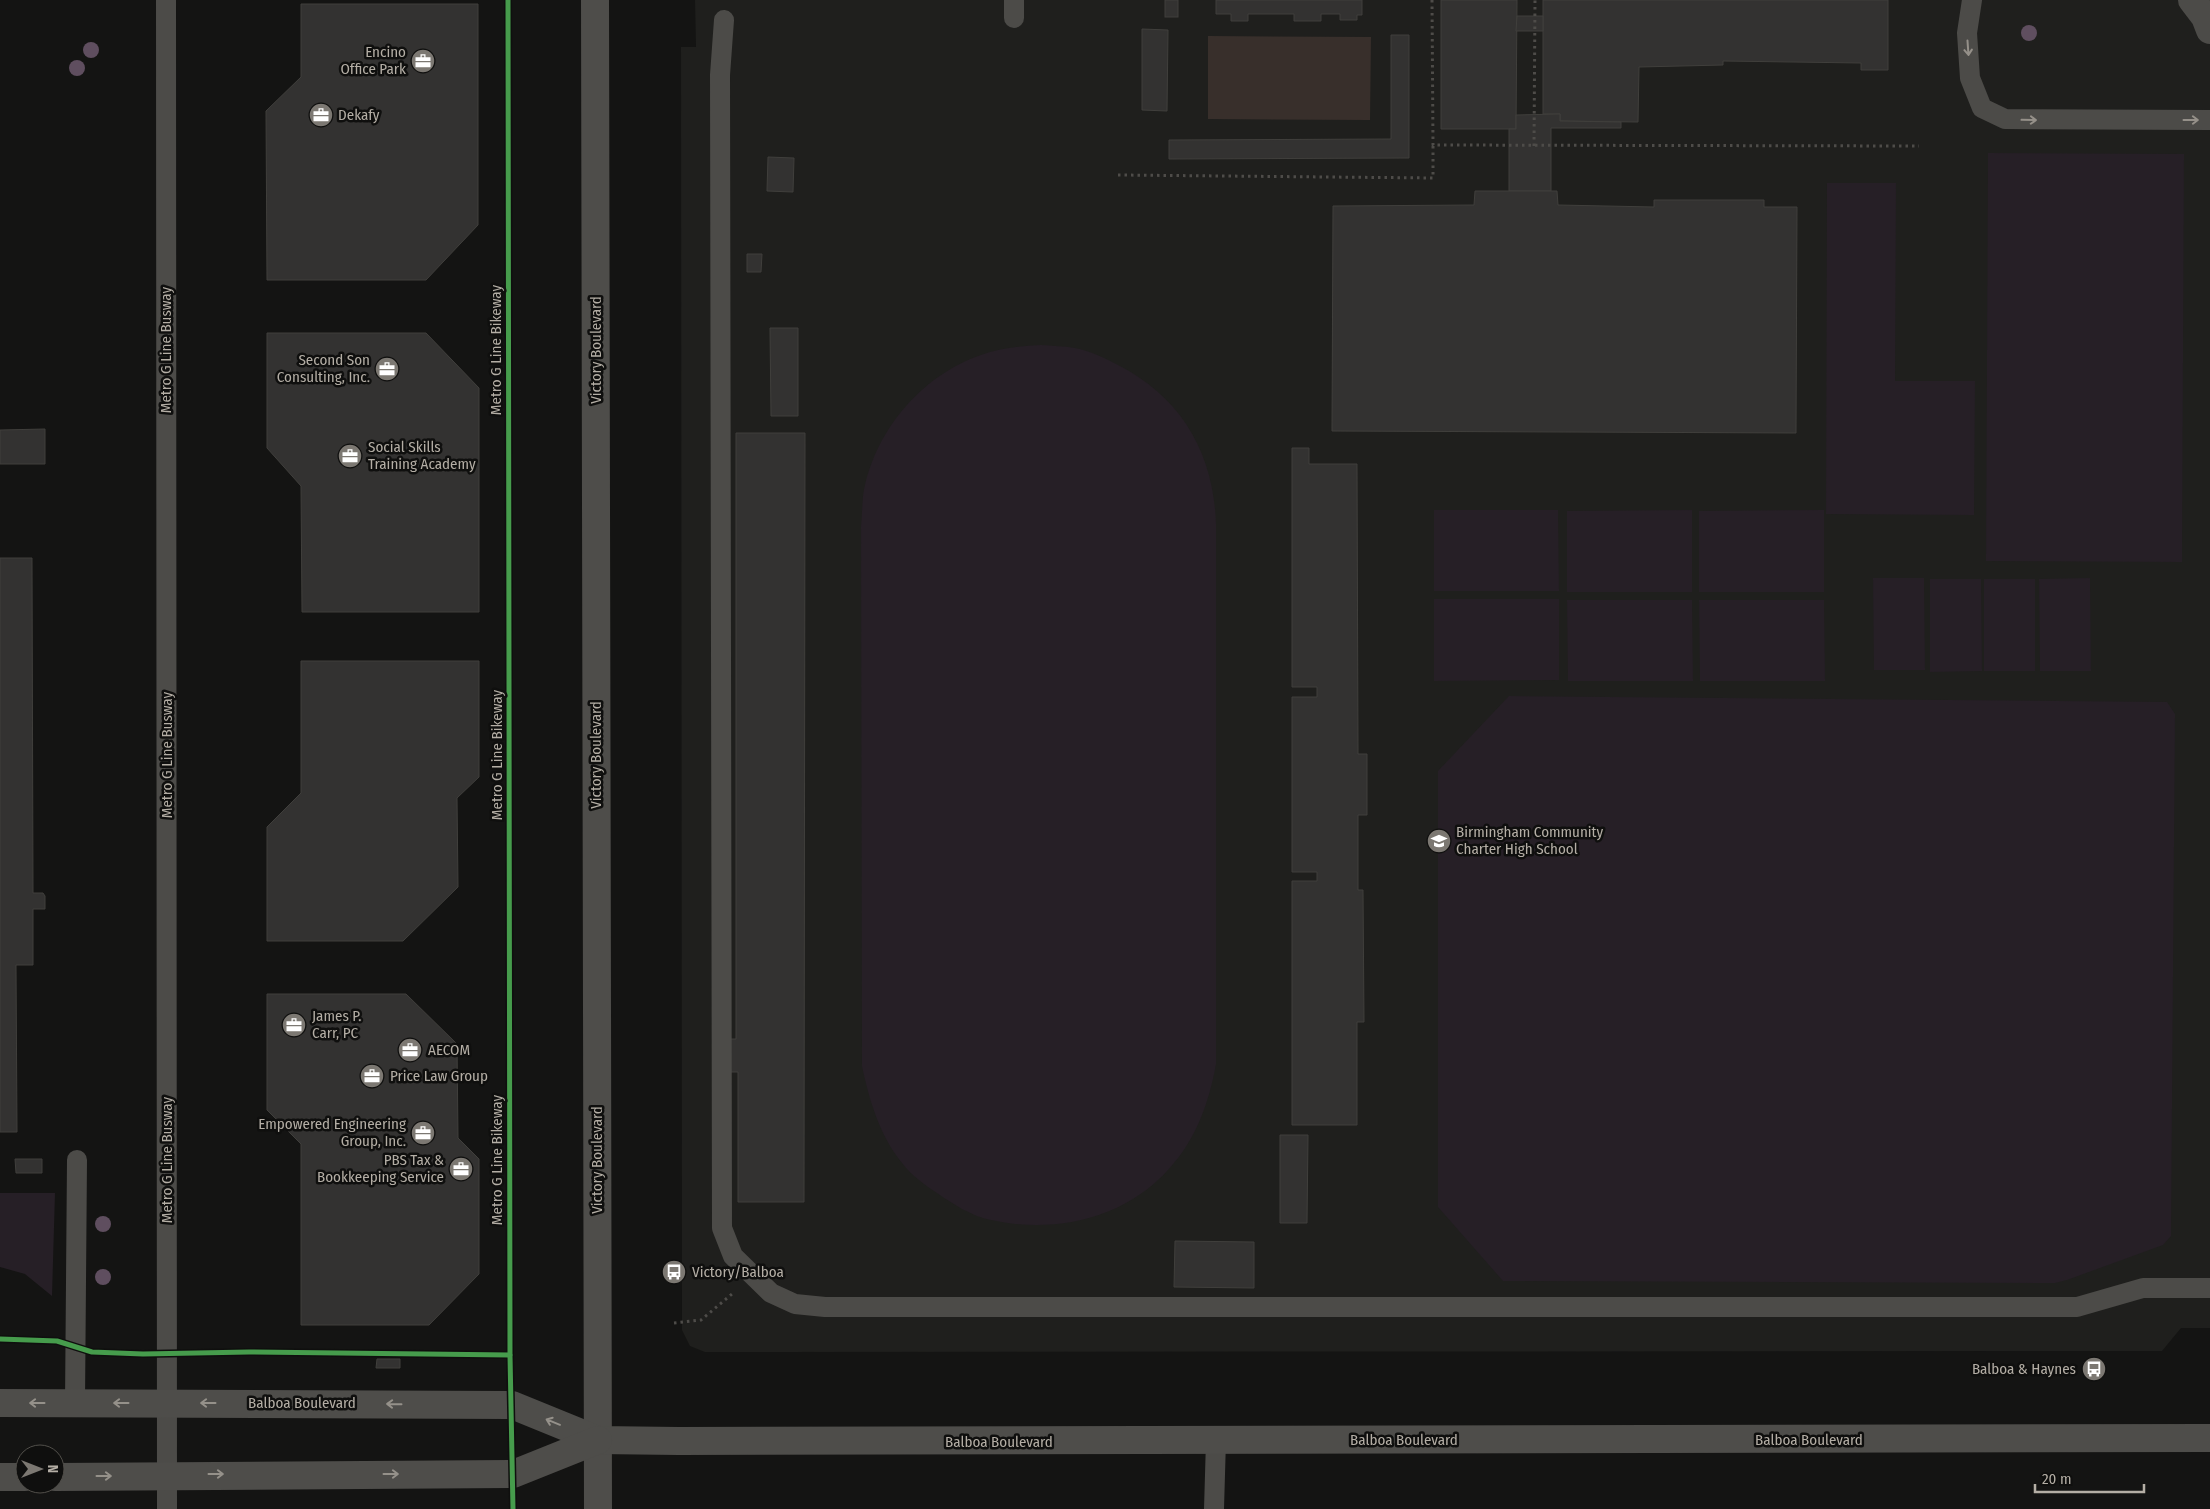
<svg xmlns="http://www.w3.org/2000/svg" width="2210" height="1509" viewBox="0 0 2210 1509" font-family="'Fira Sans Condensed',sans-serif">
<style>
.built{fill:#1f1f1d}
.green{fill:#261f26}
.water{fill:#382f2b}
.building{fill:#333231;stroke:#403f3c}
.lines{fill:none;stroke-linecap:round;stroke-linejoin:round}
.path{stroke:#4e4c49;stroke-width:3;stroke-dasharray:2.5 4;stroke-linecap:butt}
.service{stroke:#4c4b48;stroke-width:20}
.minor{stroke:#4c4b48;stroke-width:28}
.primary{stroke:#4e4d4a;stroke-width:28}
.cycleway-casing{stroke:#0f0f0e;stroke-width:8}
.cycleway{stroke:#469c4c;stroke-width:5}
.tree{fill:#5f4e5f}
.oneway{stroke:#959089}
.oneway2{stroke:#95918a}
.labels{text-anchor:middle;stroke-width:5;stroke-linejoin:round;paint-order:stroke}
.poi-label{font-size:15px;fill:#b4aea5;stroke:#0f0f0e;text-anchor:start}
.street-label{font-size:15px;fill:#b4aea5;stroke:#0f0f0e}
</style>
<rect width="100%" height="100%" fill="#141413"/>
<!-- built -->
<polygon class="built" points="695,0 2210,0 2210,1328 2181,1328 2162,1351 705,1352 690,1346 682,1330 681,47 696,47"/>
<!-- green -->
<g class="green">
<polygon points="1988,153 2184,154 2182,562 1986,561"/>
<polygon points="1827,183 1896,183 1895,381 1975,381 1974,515 1826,514"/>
<path d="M1041 345C1052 346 1064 346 1075 348 1090 351 1105 358 1118 365 1181 397 1214 453 1216 524V1064C1209 1103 1196 1140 1168 1170 1124 1219 1054 1234 991 1220 971 1216 953 1204 937 1193 925 1185 911 1175 902 1163 880 1136 869 1100 862 1066L861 527C862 517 862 506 863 496 873 433 920 376 981 355 1000 348 1021 346 1041 345Z"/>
<polygon points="1434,510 1558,510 1559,591 1434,591"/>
<polygon points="1692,510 1692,592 1567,592 1567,511"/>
<polygon points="1824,510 1824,592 1699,592 1699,511"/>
<polygon points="1873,578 1924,578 1925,670 1874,670"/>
<polygon points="2090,578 2091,671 2040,671 2039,579"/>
<polygon points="1930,579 1981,579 1982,671 1930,672"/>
<rect x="1984" y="579" width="51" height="92"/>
<polygon points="1434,599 1559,599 1559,680 1434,681"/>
<polygon points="1567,600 1692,600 1693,681 1568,681"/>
<polygon points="1699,600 1824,600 1825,681 1700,681"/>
<polygon points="1509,696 2167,702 2175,714 2171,1236 2163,1245 2067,1280 2055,1283 1503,1281 1438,1207 1438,771"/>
<polygon points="0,1193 55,1193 52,1296 25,1274 0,1267"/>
</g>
<!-- water -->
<polygon class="water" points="1208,36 1371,37 1370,120 1208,119"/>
<!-- building -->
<g class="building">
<rect x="1165" y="0" width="13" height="17"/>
<polygon points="1216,0 1362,0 1362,15 1357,15 1357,20 1340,20 1340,14 1321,14 1321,21 1294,21 1294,14 1248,14 1248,21 1231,21 1231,14 1216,14"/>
<polygon points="1441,0 1517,0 1516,129 1441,129"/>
<polygon points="1543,0 1888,0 1888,70 1861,70 1861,63 1723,61 1723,65 1639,67 1638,122 1560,121 1560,114 1543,114"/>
<polygon points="301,4 478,4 478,225 426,280 267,280 266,111 301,77"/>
<polygon points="1517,16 1543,16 1543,31 1516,31"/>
<polygon points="1142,29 1168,30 1167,111 1142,110"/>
<polygon points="1391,35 1409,35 1409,158 1169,159 1169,140 1391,139"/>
<polygon points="1560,114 1560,121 1621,122 1621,128 1551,128 1551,191 1509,191 1509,129 1516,129 1516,115"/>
<polygon points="768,157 794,158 793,192 767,191"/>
<polygon points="1475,191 1557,191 1558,205 1654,207 1654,200 1764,200 1764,207 1797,207 1796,433 1332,431 1333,206 1474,205"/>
<polygon points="747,254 762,254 761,272 747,272"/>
<polygon points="770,328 798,328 798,416 771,416"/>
<polygon points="267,333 426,333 479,388 479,612 302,612 301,486 267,448"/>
<polygon points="45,429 45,464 0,464 0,430"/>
<polygon points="736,433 805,433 804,1202 738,1202 738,1072 724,1072 724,1039 736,1039"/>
<polygon points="1292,448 1309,448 1309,464 1357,464 1358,754 1367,754 1367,815 1358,815 1358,890 1363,890 1364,1022 1357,1022 1357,1125 1292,1125 1292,881 1317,881 1317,872 1292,872 1292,697 1317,697 1317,687 1292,687"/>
<polygon points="0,558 32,558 33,893 43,893 45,896 45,909 33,909 33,965 16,965 17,1132 0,1132"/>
<polygon points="301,661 479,661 479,777 457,798 458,887 403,941 267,941 267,827 301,793"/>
<polygon points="267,994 406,994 457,1044 458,1138 479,1159 479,1274 429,1325 301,1325 301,1144 267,1110"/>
<polygon points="1280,1135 1308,1135 1307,1223 1280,1223"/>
<polygon points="15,1159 42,1159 42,1173 16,1173"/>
<polygon points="1175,1241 1254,1242 1254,1288 1174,1287"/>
<polygon points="377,1359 400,1359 400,1368 376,1368"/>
</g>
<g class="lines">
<!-- path -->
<g class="path">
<polyline points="1432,0 1433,145 1919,146"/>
<polyline points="1534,146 1535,0"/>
<polyline points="1118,175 1433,178 1433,145"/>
<polyline points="674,1323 701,1320 732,1294"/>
</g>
<!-- service -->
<g class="service">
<polyline points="166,0 167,1509"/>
<polyline points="1014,0 1014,18"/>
<polyline points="1972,0 1967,33 1970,78 1982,108 2005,119 2210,120"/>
<polyline points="724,20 720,75 722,1228 733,1256 771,1293 795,1304 825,1307 2077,1307 2143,1288 2210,1288"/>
<polyline points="75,1403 77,1160"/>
<polyline points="1214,1509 1216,1440"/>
</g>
<!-- minor -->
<polyline class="minor" points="2192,0 2205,17 2210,30"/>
<!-- primary -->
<g class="primary">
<polyline points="595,0 598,1509"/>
<polyline points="0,1403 512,1405 598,1440 679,1441 2210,1438"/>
<polyline points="0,1477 25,1477"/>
<polyline points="55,1477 513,1474 598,1440"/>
</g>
<!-- cycleway casing -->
<g class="cycleway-casing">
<g id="cycleway">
<polyline points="508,0 510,1355 513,1509"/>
<polyline points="0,1339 57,1341 92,1352 143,1354 249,1352 510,1355"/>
</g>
</g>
<!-- cycleway -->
<use href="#cycleway" class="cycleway"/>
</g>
<!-- trees -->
<g class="tree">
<circle cx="2029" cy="33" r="8"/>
<circle cx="91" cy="50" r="8"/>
<circle cx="77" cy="68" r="8"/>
<circle cx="103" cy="1224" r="8"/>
<circle cx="103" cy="1277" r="8"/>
</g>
<!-- one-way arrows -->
<defs><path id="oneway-shaft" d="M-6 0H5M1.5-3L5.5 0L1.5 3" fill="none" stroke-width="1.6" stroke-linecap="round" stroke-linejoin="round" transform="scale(1.25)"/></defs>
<g class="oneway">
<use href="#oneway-shaft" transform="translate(1968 48) rotate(86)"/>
<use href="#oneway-shaft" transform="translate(2029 120) rotate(1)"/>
<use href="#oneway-shaft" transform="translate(2191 120)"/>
</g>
<g class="oneway2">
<use href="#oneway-shaft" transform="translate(37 1403) rotate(180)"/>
<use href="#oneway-shaft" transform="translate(121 1403) rotate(-180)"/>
<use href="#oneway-shaft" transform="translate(208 1403) rotate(-180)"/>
<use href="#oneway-shaft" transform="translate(394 1404) rotate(-179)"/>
<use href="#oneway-shaft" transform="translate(553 1422) rotate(-158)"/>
<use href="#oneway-shaft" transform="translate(216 1474)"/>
<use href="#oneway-shaft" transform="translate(391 1474)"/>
<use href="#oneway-shaft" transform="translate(104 1476)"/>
</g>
<!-- icons -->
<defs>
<g id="office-disc" transform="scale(1.25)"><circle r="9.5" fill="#7c7872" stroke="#0f0f0e"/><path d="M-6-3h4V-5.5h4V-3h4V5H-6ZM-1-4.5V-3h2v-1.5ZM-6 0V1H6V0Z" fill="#fff"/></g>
<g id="school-disc" transform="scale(1.25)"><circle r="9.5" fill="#7c7872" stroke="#0f0f0e"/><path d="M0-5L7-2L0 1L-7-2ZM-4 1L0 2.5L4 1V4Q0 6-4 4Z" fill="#fff"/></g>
<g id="bus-disc" transform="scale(1.25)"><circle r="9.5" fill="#7c7872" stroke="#0f0f0e"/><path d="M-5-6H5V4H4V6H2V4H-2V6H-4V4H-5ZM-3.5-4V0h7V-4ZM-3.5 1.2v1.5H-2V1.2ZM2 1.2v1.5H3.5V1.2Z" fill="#fff"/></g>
</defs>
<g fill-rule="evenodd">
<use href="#office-disc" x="423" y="61"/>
<use href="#office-disc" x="321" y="115"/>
<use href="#office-disc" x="387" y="369"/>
<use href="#office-disc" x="350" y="456"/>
<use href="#school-disc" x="1439" y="841"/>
<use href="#office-disc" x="294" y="1025"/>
<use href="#office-disc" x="410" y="1050"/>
<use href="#office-disc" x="372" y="1076"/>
<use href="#office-disc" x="423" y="1133"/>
<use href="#office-disc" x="461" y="1169"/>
<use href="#bus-disc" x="674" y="1272"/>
<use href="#bus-disc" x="2094" y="1369"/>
</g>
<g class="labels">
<!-- poi labels -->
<g class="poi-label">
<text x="406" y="57" text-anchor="end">Encino<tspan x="406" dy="17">Office Park</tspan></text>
<text x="338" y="120">Dekafy</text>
<text x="370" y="365" text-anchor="end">Second Son<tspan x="370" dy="17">Consulting, Inc.</tspan></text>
<text x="368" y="452">Social Skills<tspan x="368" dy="17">Training Academy</tspan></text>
<text x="1456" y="837">Birmingham Community<tspan x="1456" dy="17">Charter High School</tspan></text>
<text x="312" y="1021">James P.<tspan x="312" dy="17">Carr, PC</tspan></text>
<text x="428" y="1055">AECOM</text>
<text x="390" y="1081">Price Law Group</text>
<text x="406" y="1129" text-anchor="end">Empowered Engineering<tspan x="406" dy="17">Group, Inc.</tspan></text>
<text x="444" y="1165" text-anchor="end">PBS Tax &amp;<tspan x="444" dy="17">Bookkeeping Service</tspan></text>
<text x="692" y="1277">Victory/Balboa</text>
<text x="2076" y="1374" text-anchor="end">Balboa &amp; Haynes</text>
</g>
<!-- street labels -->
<g class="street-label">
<text transform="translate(166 350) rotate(-90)" y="5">Metro G Line Busway</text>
<text transform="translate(496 350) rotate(-90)" y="5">Metro G Line Bikeway</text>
<text transform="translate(596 350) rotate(-90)" y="5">Victory Boulevard</text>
<text transform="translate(167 755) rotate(-90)" y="5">Metro G Line Busway</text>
<text transform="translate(497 755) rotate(-90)" y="5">Metro G Line Bikeway</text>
<text transform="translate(596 755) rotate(-90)" y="5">Victory Boulevard</text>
<text transform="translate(167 1160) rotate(-90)" y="5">Metro G Line Busway</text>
<text transform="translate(497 1160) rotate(-90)" y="5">Metro G Line Bikeway</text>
<text transform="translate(597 1160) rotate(-90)" y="5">Victory Boulevard</text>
<text x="302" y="1408">Balboa Boulevard</text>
<text x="1404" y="1445">Balboa Boulevard</text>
<text x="1809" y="1445">Balboa Boulevard</text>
<text x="999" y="1447">Balboa Boulevard</text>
</g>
</g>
<!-- north arrow -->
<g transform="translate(40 1469) rotate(90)"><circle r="24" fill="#0f0f0e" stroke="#514f4a"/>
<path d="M0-4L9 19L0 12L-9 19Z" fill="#7c7872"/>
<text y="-8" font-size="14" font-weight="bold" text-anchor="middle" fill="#b4aea5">N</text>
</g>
<!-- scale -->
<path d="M2035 1484v8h109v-8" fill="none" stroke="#b4aea5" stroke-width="2.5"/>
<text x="2042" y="1484" font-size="15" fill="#b4aea5" stroke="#0f0f0e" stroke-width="4" paint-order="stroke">20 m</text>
</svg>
